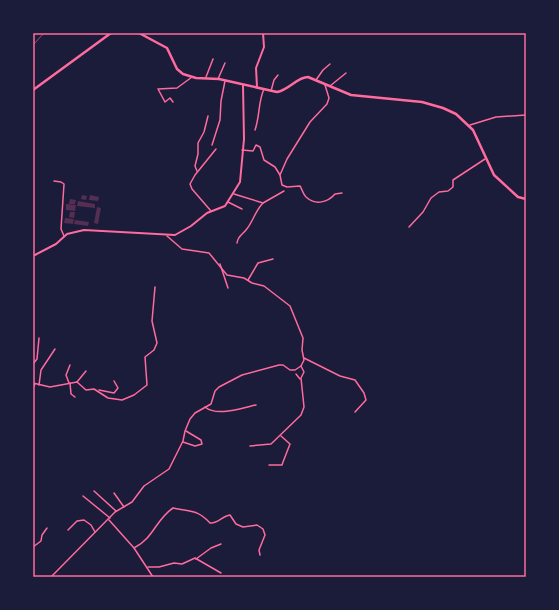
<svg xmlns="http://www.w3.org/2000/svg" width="559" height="610" viewBox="0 0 559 610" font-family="'PT Sans',sans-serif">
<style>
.building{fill:#542f53}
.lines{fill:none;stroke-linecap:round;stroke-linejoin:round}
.minor{stroke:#ff6b9d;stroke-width:1.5}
.tertiary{stroke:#ff6b9d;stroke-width:2}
.secondary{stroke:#ff6b9d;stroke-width:2.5}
.trunk{stroke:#ff6b9d;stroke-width:2.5}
.rail{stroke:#a44b75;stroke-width:1}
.neatline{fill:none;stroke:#ff6b9d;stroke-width:1.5}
</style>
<rect width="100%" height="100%" fill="#1b1b3a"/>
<!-- building -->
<g class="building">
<polygon points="82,195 87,196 86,200 81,199"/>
<polygon points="90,195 99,197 98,201 89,200"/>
<polygon points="70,199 76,200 75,204 69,204"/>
<polygon points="78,201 95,204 95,208 77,206"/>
<polygon points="66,204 76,205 75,211 66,210"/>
<polygon points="97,207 101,208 98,224 94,223"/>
<polygon points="70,212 75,212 74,218 69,217"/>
<polygon points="65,218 74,219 73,224 64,223"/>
<polygon points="75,220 89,222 88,226 74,224"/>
</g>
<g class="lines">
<!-- minor -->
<g class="minor">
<polyline points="206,77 213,59"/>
<polyline points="218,79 225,63"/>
<polyline points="316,80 323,70 330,64"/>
<polyline points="330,86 346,73"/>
<polyline points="271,91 274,80 278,75"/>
<polyline points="173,102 170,98 165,102 158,89 177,88 192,77"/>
<polyline points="470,125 496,117 526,115"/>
<path d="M255 130C260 116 258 102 264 89"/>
<polyline points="212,145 220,120 221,101 225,81"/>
<path d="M242 150 253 151 256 145 260 147 264 160 275 167 280 175 282 185 287 187 300 186C302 189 303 194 306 197 316 206 328 202 335 194L342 193"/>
<polyline points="197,171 195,166 198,154 198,143 204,132 208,116"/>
<polyline points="280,175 287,159 310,122 327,104 329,98 325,85"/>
<polyline points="54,181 61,182 64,184 61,229 64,236"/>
<polyline points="234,194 263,203 284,191"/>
<polyline points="228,202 242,209"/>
<polyline points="211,211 192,189 190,184 195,175 216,149"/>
<polyline points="409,227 423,212 431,198 439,192 448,191 453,187 453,180 485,159"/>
<path d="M237 243C238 236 242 235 246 230 253 222 255 211 263 203"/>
<polyline points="220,264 228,288"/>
<polyline points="248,280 258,263 273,259"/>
<polyline points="304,358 340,376 355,380 364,393 366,400 355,412"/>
<polyline points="33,364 37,359 39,338"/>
<polyline points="296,374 300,379"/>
<polyline points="77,382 86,371"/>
<polyline points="33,383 50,387 77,382 86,390 94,389 108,398 122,400 134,395 147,385 145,357 154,350 157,343 152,321 155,287"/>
<polyline points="69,383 66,375 70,365"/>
<polyline points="70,383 71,394 75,397"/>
<polyline points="39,385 41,370 55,349"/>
<polyline points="33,388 35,384"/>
<polyline points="99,390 114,393 118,388 114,381"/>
<path d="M205 407C217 417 241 408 256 405"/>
<polyline points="183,442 195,446 202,444 201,440 186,431"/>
<polyline points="250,446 271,444 301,415 304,407 301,378 304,372 301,366"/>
<polyline points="269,465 282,465 283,462 290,444 281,436"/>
<polyline points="94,491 116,511"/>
<polyline points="114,493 124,507"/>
<polyline points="83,496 110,518"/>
<polyline points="109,520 134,548 153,577"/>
<polyline points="68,530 77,521 84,520 91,525 95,532"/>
<polyline points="33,547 41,541 42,535 47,528"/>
<path d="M134 548C154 538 156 519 173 508 190 512 197 509 210 523 218 524 222 516 230 515L236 524 243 527 257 525 263 529 265 535 259 550 260 555"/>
<polyline points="196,559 211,548 221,544"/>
<polyline points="148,567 159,567 174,563 182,564 195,558 221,573"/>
<polyline points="51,577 115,512 132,502 144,486 169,469 183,441 185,431 190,419 195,413 211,404 215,391 219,387 242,375 279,365 283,365 290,370 295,370 301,366 304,360 302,350 303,338 290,306 264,286 252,283 244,278 227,275 209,253 182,249 167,236"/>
</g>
<!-- tertiary -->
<g class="tertiary">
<polyline points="257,87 256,68 264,47 263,33"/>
<polyline points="33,256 56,244 67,234 84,230 175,235 191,226 207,213 225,206 240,182 244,139 243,85"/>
</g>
<!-- secondary -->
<path class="secondary" d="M139 33 167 48 177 69 183 74 196 78 219 79 277 92C289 90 297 77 308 77L351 95 422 102 443 108 456 114 473 130 494 175 518 197 526 199"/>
<!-- trunk -->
<polyline class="trunk" points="33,90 111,33"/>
<!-- rail -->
<polyline class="rail" points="33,45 44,33"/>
</g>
<!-- border -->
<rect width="559" height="610" fill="none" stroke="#1b1b3a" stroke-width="68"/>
<rect x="34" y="34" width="491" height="542" class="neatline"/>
</svg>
